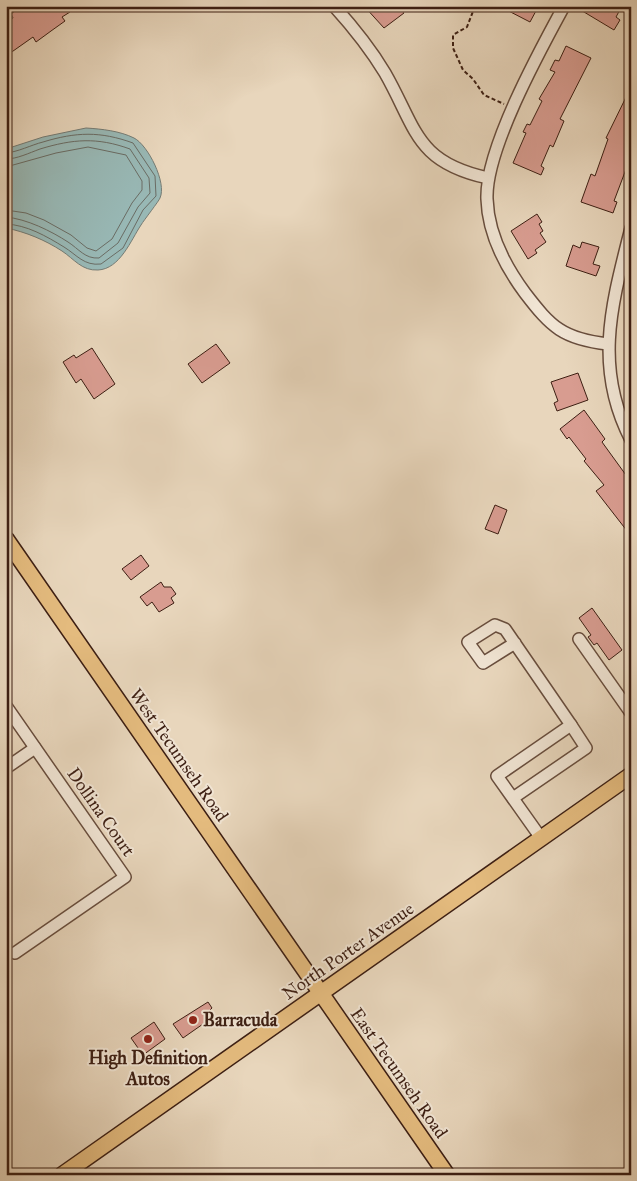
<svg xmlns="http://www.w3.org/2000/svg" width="637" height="1181" viewBox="0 0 637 1181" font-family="'IM FELL Great Primer',serif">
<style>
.water{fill:#98b8b5;stroke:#747b74}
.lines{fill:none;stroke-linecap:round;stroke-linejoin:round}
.shore{stroke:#6a6c64;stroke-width:1}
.building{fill:#d89c90;stroke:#3d1f13}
.minor-casing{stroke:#684d3d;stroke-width:14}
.major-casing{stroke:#3d1f13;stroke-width:18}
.path{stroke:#3d1f13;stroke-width:2;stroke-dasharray:4 2.5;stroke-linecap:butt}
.minor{stroke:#f0e4d3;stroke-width:11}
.major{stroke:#e4bb7e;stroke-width:15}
.poi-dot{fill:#8f2418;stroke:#f0e4d3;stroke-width:2}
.labels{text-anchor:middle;stroke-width:4;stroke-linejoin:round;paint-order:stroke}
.street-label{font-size:18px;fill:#3d1f13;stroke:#f0e4d3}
.poi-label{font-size:18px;font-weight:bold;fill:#3d1f13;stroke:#f0e4d3;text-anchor:start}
</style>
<rect width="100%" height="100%" fill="#e8d6bc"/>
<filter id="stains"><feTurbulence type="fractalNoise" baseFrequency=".004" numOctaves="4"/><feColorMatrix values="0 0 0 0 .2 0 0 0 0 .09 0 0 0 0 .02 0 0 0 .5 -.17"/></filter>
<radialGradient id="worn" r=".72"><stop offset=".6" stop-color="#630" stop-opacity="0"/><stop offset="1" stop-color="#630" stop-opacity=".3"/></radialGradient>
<!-- water -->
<path class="water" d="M86 128C102 129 120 131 134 138 148 145 167 183 160 198 159 201 144 220 141 225 131 240 120 269 98 270 82 271 74 259 62 251 45 240 26 232 6 228V149L43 137Z"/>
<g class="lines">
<!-- shore -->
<g class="shore">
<path d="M6 153C18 152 31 145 43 142 76 132 100 131 133 143L155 176 156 196 143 210 123 248 101 264C84 266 77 255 64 247 46 236 27 225 6 224"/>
<path d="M6 159C17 159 29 153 40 149 73 139 97 137 130 149L149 178 150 193 138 207 118 243 99 258C85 259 79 249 68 242 51 231 27 219 6 217"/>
<polyline points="6,167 56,153 88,147 126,155 142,181 142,190 132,203 112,239 96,251 87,248 71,235 44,220 26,213 6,210"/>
</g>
</g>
<!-- building -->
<g class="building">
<polygon points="22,6 67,6 70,12 62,17 65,21 51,31 36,42 33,37 6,56 6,22 13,18 11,14"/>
<polygon points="364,6 399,6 404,13 384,28"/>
<polygon points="499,6 531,6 537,9 530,22"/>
<polygon points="574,6 622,6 616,17 620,20 614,30"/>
<polygon points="566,46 591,58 560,119 564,121 553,147 550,145 541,166 544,168 541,175 513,163 526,133 523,132 527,124 530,125 542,101 539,99 555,72 550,70 555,60 559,61"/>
<polygon points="631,87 631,156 614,201 617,202 613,213 581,202 591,174 595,176 608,139 606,138"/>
<polygon points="537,214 542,222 539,224 543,231 540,233 546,242 535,250 537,253 528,259 511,231"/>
<polygon points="582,242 599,247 593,264 600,266 596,276 566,266 573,245 580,248"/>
<polygon points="216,344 230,363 202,383 188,364"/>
<polygon points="92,348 115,384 94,399 81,379 76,383 63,362 74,355 76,358"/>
<polygon points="578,373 588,400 557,411 554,403 558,401 551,382"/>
<polygon points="584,410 605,439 602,442 631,482 627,486 631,491 631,536 596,491 604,485 584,461 586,459 569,437 567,439 560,429"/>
<polygon points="495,505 507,510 498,534 485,529"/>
<polygon points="141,555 149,566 131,580 122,569"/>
<polygon points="161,582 164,587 171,587 176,594 171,598 174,603 159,612 152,602 147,606 140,597"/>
<polygon points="592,608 622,650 609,660 597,643 594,645 588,637 591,635 579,618"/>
<polygon points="208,1002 212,1008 209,1011 213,1017 183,1038 173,1024"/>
<polygon points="154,1022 165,1039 143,1055 131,1038"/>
</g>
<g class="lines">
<!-- minor casing -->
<g class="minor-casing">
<g id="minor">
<path d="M334 6C353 27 370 48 385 73 417 129 415 162 488 178"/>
<path d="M564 6C540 50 485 150 487 199 488 232 505 266 525 293 551 327 563 339 608 344"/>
<path d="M631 228C612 303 593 367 631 440"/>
<polyline points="579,639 631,713"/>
<polyline points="515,643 483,663 468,642 495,625 505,629 571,725 497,776 541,838"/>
<polyline points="6,706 125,877 15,953"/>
<polyline points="6,768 35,748"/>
<polyline points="513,798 586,748 571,725"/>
</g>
</g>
<!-- major casing -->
<g class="major-casing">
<g id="major">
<polyline points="6,539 447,1175"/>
<polyline points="62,1175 631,775"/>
</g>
</g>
<!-- path -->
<polyline class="path" points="475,6 467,27 453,35 453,48 463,70 473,79 484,95 504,104"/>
<!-- minor -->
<use href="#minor" class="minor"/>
<!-- major -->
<use href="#major" class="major"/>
</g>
<!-- markers -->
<g class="poi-dot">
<circle cx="193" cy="1020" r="5"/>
<circle cx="148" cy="1039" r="5"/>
</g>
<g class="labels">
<!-- street labels -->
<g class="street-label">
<text transform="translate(179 755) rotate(55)" y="6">West Tecumseh Road</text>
<text transform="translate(101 812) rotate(55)" y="6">Dollina Court</text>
<text transform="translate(348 951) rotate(-35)" y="6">North Porter Avenue</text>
<text transform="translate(399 1073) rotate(55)" y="6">East Tecumseh Road</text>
</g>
<!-- poi labels -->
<g class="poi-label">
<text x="203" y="1026">Barracuda</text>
<text x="148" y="1064" text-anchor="middle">High Definition<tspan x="148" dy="21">Autos</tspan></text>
</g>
</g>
<!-- margin -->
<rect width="637" height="1181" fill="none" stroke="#e8d6bc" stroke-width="25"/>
<rect x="8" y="8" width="622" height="1166" fill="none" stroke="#3d1f13" stroke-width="2.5"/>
<rect x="12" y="12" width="612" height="1156" fill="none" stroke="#3d1f13"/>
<rect width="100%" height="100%" filter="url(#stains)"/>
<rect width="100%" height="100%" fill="url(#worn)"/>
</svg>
